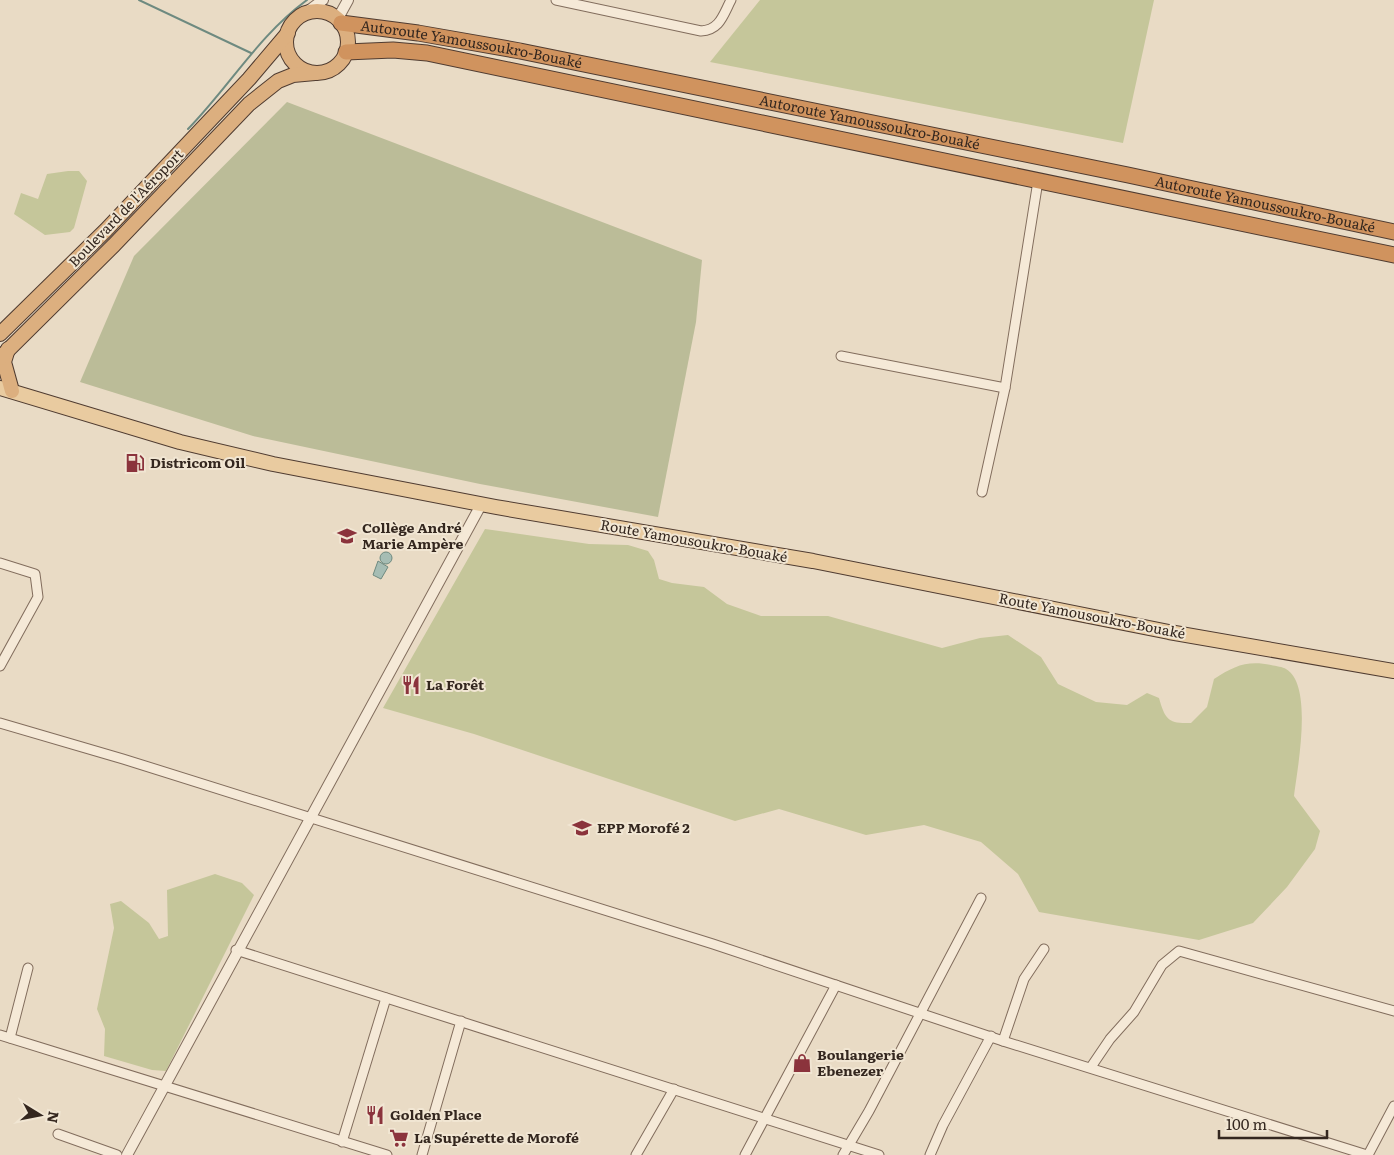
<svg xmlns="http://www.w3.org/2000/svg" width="1394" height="1155" viewBox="0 0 1394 1155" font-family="Literata,serif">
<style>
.green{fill:#c5c69a}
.cemetery{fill:#bbbc98}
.water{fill:#a6bdb4;stroke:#6e8a80}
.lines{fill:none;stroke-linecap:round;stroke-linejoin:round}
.stream{stroke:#6e8a80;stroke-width:2}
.minor-casing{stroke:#826d5d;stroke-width:11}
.tertiary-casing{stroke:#826d5d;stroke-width:12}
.primary-casing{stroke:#503c31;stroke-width:16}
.trunk-casing{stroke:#503c31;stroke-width:16}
.motorway-casing{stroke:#503c31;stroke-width:17}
.minor{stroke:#f5e9d7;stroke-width:9}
.tertiary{stroke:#f5e9d7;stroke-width:10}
.primary{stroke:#e9cba0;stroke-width:14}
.trunk{stroke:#dcaf7f;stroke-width:14}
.motorway{stroke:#d0935e;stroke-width:15}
.labels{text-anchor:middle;stroke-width:4;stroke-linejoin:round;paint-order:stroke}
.street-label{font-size:14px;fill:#34271f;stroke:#f1e6d3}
.poi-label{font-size:14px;font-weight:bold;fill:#34271f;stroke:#f1e6d3;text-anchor:start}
</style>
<rect width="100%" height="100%" fill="#e9dbc5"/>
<!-- green -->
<g class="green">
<polygon points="760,0 1154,0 1123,143 710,62"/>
<polygon points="68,171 79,171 87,181 74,228 70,232 45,235 14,214 21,193 38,199 47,174"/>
<path d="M485 529 589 544 628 545 648 551 654 560 659 579 672 583 704 587 727 604 761 616H828L942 648 980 638 1008 635 1041 657 1058 684 1096 702 1127 705 1147 693 1159 698C1165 719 1168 724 1191 723L1207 707 1214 679C1234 666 1247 660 1271 665 1276 666 1283 667 1286 669 1314 685 1297 770 1294 796L1320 831 1315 849 1287 887 1253 923 1199 940 1039 912 1018 874 981 842 924 825 866 835 779 809 735 821 474 734 383 708Z"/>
<polygon points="215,874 242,883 254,895 166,1071 152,1070 104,1056 105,1029 97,1009 114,928 110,904 121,901 149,923 159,939 168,936 167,890"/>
</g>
<!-- cemetery -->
<polygon class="cemetery" points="287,102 702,260 696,322 658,517 480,484 253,436 80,382 134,256"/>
<!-- water -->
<g class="water">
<circle cx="386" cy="558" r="6"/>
<polygon points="378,561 388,567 381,579 373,575"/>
</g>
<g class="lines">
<!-- stream -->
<g class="stream">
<polyline points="139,0 251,53"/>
<path d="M188 129C229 87 259 35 307 0"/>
</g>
<!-- minor casing -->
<g class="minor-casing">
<g id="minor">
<path d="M556 0 701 31C720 30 723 15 731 0"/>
<polyline points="841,356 1005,388"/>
<polyline points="982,492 1005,388 1038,181"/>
<polyline points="0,563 35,574 38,597 0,666"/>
<polyline points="0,723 123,759 713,944 1003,1041 1367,1155"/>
<polyline points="236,950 879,1155"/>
<polyline points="0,1035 387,1155"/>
<polyline points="10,1038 28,968"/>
<polyline points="1003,1041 1024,979 1044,949"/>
<polyline points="1091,1067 1110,1039 1134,1012 1162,965 1179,951 1394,1011"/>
<polyline points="58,1134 117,1155"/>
<polyline points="342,1142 386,998"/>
<polyline points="422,1155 461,1021"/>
<polyline points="636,1155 674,1089"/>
<polyline points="745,1155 836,985"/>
<polyline points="843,1155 869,1111 981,898"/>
<polyline points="930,1155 943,1125 991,1036"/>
<polyline points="1368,1155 1394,1106"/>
</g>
</g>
<!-- tertiary casing -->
<g class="tertiary-casing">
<g id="tertiary">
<polyline points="304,14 323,0"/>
<polyline points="337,20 348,0"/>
<polyline points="127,1155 482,503"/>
</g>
</g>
<!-- primary casing -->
<g class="primary-casing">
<polyline id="primary" points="0,388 180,442 273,464 496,507 813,561 1169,632 1394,671"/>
</g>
<!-- trunk casing -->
<g class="trunk-casing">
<g id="trunk">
<circle cx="317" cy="42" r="31"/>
<polyline points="0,334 106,230 249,79 288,33"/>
<polyline points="8,349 4,362 12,391"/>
<polyline points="0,358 114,245 249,104 278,81 293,75 315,73"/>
</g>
</g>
<!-- motorway casing -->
<g class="motorway-casing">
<g id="motorway">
<path id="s1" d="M341 23 418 33 520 51 1128 175 1394 232"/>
<polyline points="346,52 393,50 427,53 1394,255"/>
</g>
</g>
<!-- minor -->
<use href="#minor" class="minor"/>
<!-- tertiary -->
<use href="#tertiary" class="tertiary"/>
<!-- primary -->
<use href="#primary" class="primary"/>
<!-- trunk -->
<use href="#trunk" class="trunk"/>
<!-- motorway -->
<use href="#motorway" class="motorway"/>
</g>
<!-- icons -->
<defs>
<g id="fuel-bare" transform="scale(1.5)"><path d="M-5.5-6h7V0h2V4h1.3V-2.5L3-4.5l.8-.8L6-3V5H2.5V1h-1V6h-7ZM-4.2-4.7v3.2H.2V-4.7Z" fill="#8b333c" stroke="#f1e6d3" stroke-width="2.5" paint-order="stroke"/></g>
<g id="school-bare" transform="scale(1.5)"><path d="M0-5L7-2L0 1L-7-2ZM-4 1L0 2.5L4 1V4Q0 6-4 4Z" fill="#8b333c" stroke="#f1e6d3" stroke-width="2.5" paint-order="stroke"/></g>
<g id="restaurant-bare" transform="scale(1.5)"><path d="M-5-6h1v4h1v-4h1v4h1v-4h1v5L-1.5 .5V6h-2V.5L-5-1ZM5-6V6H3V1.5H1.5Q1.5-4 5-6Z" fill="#8b333c" stroke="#f1e6d3" stroke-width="2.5" paint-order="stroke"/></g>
<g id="shop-bare" transform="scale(1.5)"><path d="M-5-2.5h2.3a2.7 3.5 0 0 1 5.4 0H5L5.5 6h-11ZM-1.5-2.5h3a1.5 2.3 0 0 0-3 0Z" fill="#8b333c" stroke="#f1e6d3" stroke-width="2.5" paint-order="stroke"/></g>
<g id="supermarket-bare" transform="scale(1.5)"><path d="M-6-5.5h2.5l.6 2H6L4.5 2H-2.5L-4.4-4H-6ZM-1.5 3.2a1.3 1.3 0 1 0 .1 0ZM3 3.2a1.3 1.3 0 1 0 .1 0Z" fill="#8b333c" stroke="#f1e6d3" stroke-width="2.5" paint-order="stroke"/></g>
</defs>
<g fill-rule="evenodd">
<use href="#fuel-bare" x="135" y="463"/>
<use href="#school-bare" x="347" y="536"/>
<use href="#restaurant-bare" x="411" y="685"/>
<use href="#school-bare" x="582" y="828"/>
<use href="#shop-bare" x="802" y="1063"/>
<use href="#restaurant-bare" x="375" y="1115"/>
<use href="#supermarket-bare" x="399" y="1138"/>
</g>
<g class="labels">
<!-- street labels -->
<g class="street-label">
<text dy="5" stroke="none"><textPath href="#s1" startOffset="132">Autoroute Yamoussoukro-Bouaké</textPath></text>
<text dy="5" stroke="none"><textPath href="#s1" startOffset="538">Autoroute Yamoussoukro-Bouaké</textPath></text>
<text dy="5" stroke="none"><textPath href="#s1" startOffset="942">Autoroute Yamoussoukro-Bouaké</textPath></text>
<text transform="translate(126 208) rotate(-46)" y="5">Boulevard de l'Aéroport</text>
<text transform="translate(694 541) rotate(10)" y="5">Route Yamousoukro-Bouaké</text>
<text transform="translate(1092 616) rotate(11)" y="5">Route Yamousoukro-Bouaké</text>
</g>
<!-- poi labels -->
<g class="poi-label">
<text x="150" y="468">Districom Oil</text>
<text x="362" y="533">Collège André<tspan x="362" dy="16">Marie Ampère</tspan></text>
<text x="426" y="690">La Forêt</text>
<text x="597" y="833">EPP Morofé 2</text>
<text x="817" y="1060">Boulangerie<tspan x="817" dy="16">Ebenezer</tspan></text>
<text x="390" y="1120">Golden Place</text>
<text x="414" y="1143">La Supérette de Morofé</text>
</g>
</g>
<!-- north arrow -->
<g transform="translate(40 1115) rotate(100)" stroke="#f1e6d3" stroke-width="4" paint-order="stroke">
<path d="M0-4L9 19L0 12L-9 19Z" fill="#34271f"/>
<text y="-8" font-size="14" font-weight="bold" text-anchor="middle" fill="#34271f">N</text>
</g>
<!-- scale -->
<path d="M1219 1130v8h108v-8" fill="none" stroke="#34271f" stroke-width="2.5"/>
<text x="1226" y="1130" font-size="15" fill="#34271f" stroke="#f1e6d3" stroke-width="4" paint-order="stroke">100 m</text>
</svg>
